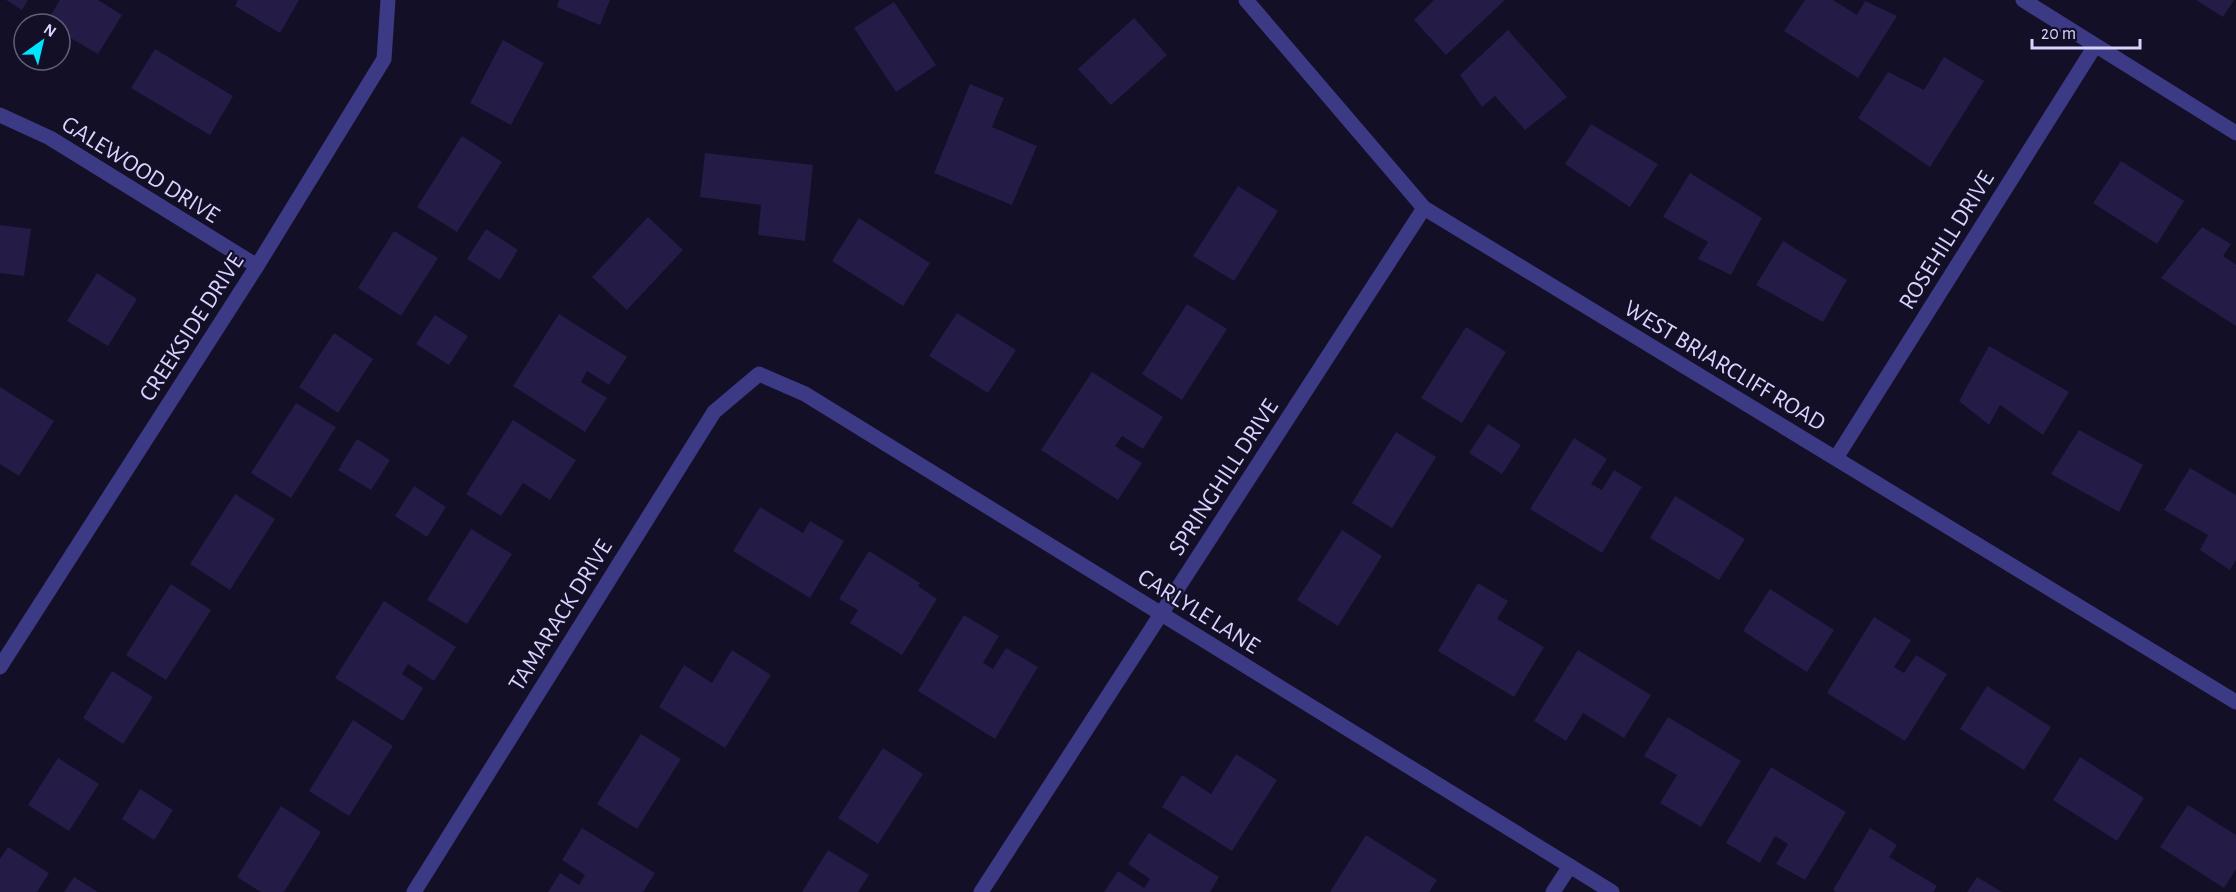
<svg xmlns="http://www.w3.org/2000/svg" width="2236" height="892" viewBox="0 0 2236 892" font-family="'Alegreya Sans',sans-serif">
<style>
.building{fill:#241b47}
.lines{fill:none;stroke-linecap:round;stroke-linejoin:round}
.street{stroke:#3d3a85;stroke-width:15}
.labels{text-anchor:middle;stroke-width:4.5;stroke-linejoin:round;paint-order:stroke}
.street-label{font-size:24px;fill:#d9d4ff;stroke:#130f26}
</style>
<rect width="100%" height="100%" fill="#130f26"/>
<!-- building -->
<g class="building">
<polygon points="6,0 28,0 22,10"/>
<polygon points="60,0 98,0 122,15 98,54 60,32 60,24 46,23"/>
<polygon points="238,0 299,0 280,33 235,6"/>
<polygon points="559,0 610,0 600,25 557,7"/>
<polygon points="1434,0 1505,0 1446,55 1414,20"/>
<polygon points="1805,0 1833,0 1857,15 1865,1 1897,16 1858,78 1784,31"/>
<polygon points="2196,0 2234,0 2223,17"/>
<polygon points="894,2 936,65 896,92 854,28"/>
<polygon points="1134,18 1167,55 1111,105 1078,69"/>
<polygon points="1508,30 1567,97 1525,130 1495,96 1482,107 1460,75"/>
<polygon points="503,40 544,63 511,125 470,103"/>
<polygon points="155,49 233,96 210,135 131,88"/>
<polygon points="1944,57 1984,81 1930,167 1858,118 1888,72 1924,90"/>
<polygon points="970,84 1004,98 992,127 1037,146 1012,205 934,173"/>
<polygon points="1591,124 1658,164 1630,207 1565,164"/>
<polygon points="462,136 502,162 457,232 417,207"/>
<polygon points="705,153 813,165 805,241 758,235 761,205 700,197"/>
<polygon points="2121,161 2184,201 2157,244 2093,203"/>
<polygon points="1690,173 1762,218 1731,275 1698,259 1708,242 1663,217"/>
<polygon points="1238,186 1278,211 1234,281 1193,256"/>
<polygon points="648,217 683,250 627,310 592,277"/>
<polygon points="859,218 930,263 903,306 832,261"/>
<polygon points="0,225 31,229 24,276 0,273"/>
<polygon points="2202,227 2231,244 2223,256 2236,265 2236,326 2161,278"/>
<polygon points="486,229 518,250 500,280 467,259"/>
<polygon points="394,231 438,258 401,316 358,288"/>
<polygon points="1783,241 1847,280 1823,322 1756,285"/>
<polygon points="97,273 137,299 108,346 67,321"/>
<polygon points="1187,304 1227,329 1182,400 1142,374"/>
<polygon points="957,313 1016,350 988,393 929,356"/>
<polygon points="559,314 627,357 609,385 587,371 581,382 607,398 585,432 513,386"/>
<polygon points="435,315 468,336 449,365 416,344"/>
<polygon points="1466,327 1506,352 1462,423 1421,398"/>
<polygon points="334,333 373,359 338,413 299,387"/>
<polygon points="1989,346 2069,392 2043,435 2000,405 1989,425 1959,401"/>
<polygon points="1092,372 1163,417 1143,449 1122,436 1115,446 1142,463 1118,500 1041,450"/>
<polygon points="0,387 54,421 19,476 0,464"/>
<polygon points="296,403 336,427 291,498 251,473"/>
<polygon points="513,420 576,460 550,500 523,483 501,516 466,494"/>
<polygon points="1488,424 1521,445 1502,474 1469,453"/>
<polygon points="2079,430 2143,465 2119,512 2051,474"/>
<polygon points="1396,432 1436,457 1392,528 1352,503"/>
<polygon points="1574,438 1607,459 1591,484 1602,490 1614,470 1642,487 1602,553 1530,509"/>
<polygon points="357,439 390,460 371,490 338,470"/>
<polygon points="2190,468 2236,495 2236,560 2230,570 2200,550 2208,535 2164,510"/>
<polygon points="414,486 446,507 427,537 395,516"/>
<polygon points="235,494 275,519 230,590 190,564"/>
<polygon points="1675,496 1745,539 1719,580 1650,538"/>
<polygon points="760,507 803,533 810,521 844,541 810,598 733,551"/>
<polygon points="471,529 512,554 467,624 427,600"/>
<polygon points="1342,530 1382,556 1338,626 1297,600"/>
<polygon points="869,551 920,583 918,586 937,599 902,655 850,623 858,610 839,599"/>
<polygon points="1478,583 1508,601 1497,619 1544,647 1514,697 1438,651"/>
<polygon points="171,584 211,610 166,680 126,655"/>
<polygon points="1770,589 1834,630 1807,672 1743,631"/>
<polygon points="384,601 456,647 434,681 408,664 402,674 423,688 403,721 335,678"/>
<polygon points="964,615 999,636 983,663 993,669 1006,648 1038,667 995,739 918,691"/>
<polygon points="1874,617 1911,640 1894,667 1904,673 1916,655 1947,674 1905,741 1827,693"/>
<polygon points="732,650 771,675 725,748 659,707 684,665 712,683"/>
<polygon points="1578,650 1651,695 1624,738 1583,713 1566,741 1534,721"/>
<polygon points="112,671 153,697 123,744 83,718"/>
<polygon points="1987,686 2051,727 2024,770 1960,729"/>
<polygon points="1668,717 1741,761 1701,827 1660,803 1677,775 1644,756"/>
<polygon points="353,720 393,746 349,816 309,791"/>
<polygon points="641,734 681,759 637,829 597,804"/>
<polygon points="883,748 923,774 878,844 838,818"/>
<polygon points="1236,754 1277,780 1232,851 1162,807 1182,775 1211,794"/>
<polygon points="2080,757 2144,798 2117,841 2053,800"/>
<polygon points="58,758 99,784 69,831 28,805"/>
<polygon points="1771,767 1846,812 1805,880 1776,864 1788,844 1775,836 1760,863 1726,843"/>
<polygon points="140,789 173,810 154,840 122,819"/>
<polygon points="2188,805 2236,835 2236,869 2224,888 2160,847"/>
<polygon points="281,806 321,832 284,892 261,892 237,877"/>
<polygon points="582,828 655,873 643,892 548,892 560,873 579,885 585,875 562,860"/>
<polygon points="1870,828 1897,845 1889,857 1937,886 1933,892 1836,892 1833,890"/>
<polygon points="1149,833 1219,877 1210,892 1104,892 1118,871 1144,888 1150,879 1128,864"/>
<polygon points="1366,835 1437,880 1429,892 1330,892"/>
<polygon points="8,847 49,873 37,892 0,892 0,859"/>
<polygon points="828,850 869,875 858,892 802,892"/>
<polygon points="74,877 98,892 64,892"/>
<polygon points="1977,877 2002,892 1967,892"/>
</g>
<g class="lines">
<!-- street -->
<g class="street">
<polyline points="1246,0 1424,208 2236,702"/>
<polyline points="2023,0 2236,133"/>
<polyline points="0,115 50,138 257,266"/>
<polyline points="1836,458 2095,46"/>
<polyline points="0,667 257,266 384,59 388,0"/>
<polyline points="414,892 714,412 759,374 805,394 1612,892"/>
<polyline points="981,892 1424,208"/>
<polyline points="1553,892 1570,866"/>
</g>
</g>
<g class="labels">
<!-- street labels -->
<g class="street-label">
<text transform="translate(141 169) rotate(32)" y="8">GALEWOOD DRIVE</text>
<text transform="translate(1946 240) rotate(-58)" y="8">ROSEHILL DRIVE</text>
<text transform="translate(191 327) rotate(-57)" y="8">CREEKSIDE DRIVE</text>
<text transform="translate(1725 365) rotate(31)" y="8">WEST BRIARCLIFF ROAD</text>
<text transform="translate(1223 477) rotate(-57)" y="8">SPRINGHILL DRIVE</text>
<text transform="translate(1199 611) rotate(32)" y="8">CARLYLE LANE</text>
<text transform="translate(560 615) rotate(-58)" y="8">TAMARACK DRIVE</text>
</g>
</g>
<!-- north arrow -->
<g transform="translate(42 42) rotate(34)"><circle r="28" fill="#130f26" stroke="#625e7d" stroke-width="1.5"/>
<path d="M0-4.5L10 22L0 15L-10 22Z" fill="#00e5ff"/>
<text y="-9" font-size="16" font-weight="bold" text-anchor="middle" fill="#d9d4ff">N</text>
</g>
<!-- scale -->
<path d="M2032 39v9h108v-9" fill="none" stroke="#d9d4ff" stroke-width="3"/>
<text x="2041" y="39" font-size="18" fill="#d9d4ff" stroke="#130f26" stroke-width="4.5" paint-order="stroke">20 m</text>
</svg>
